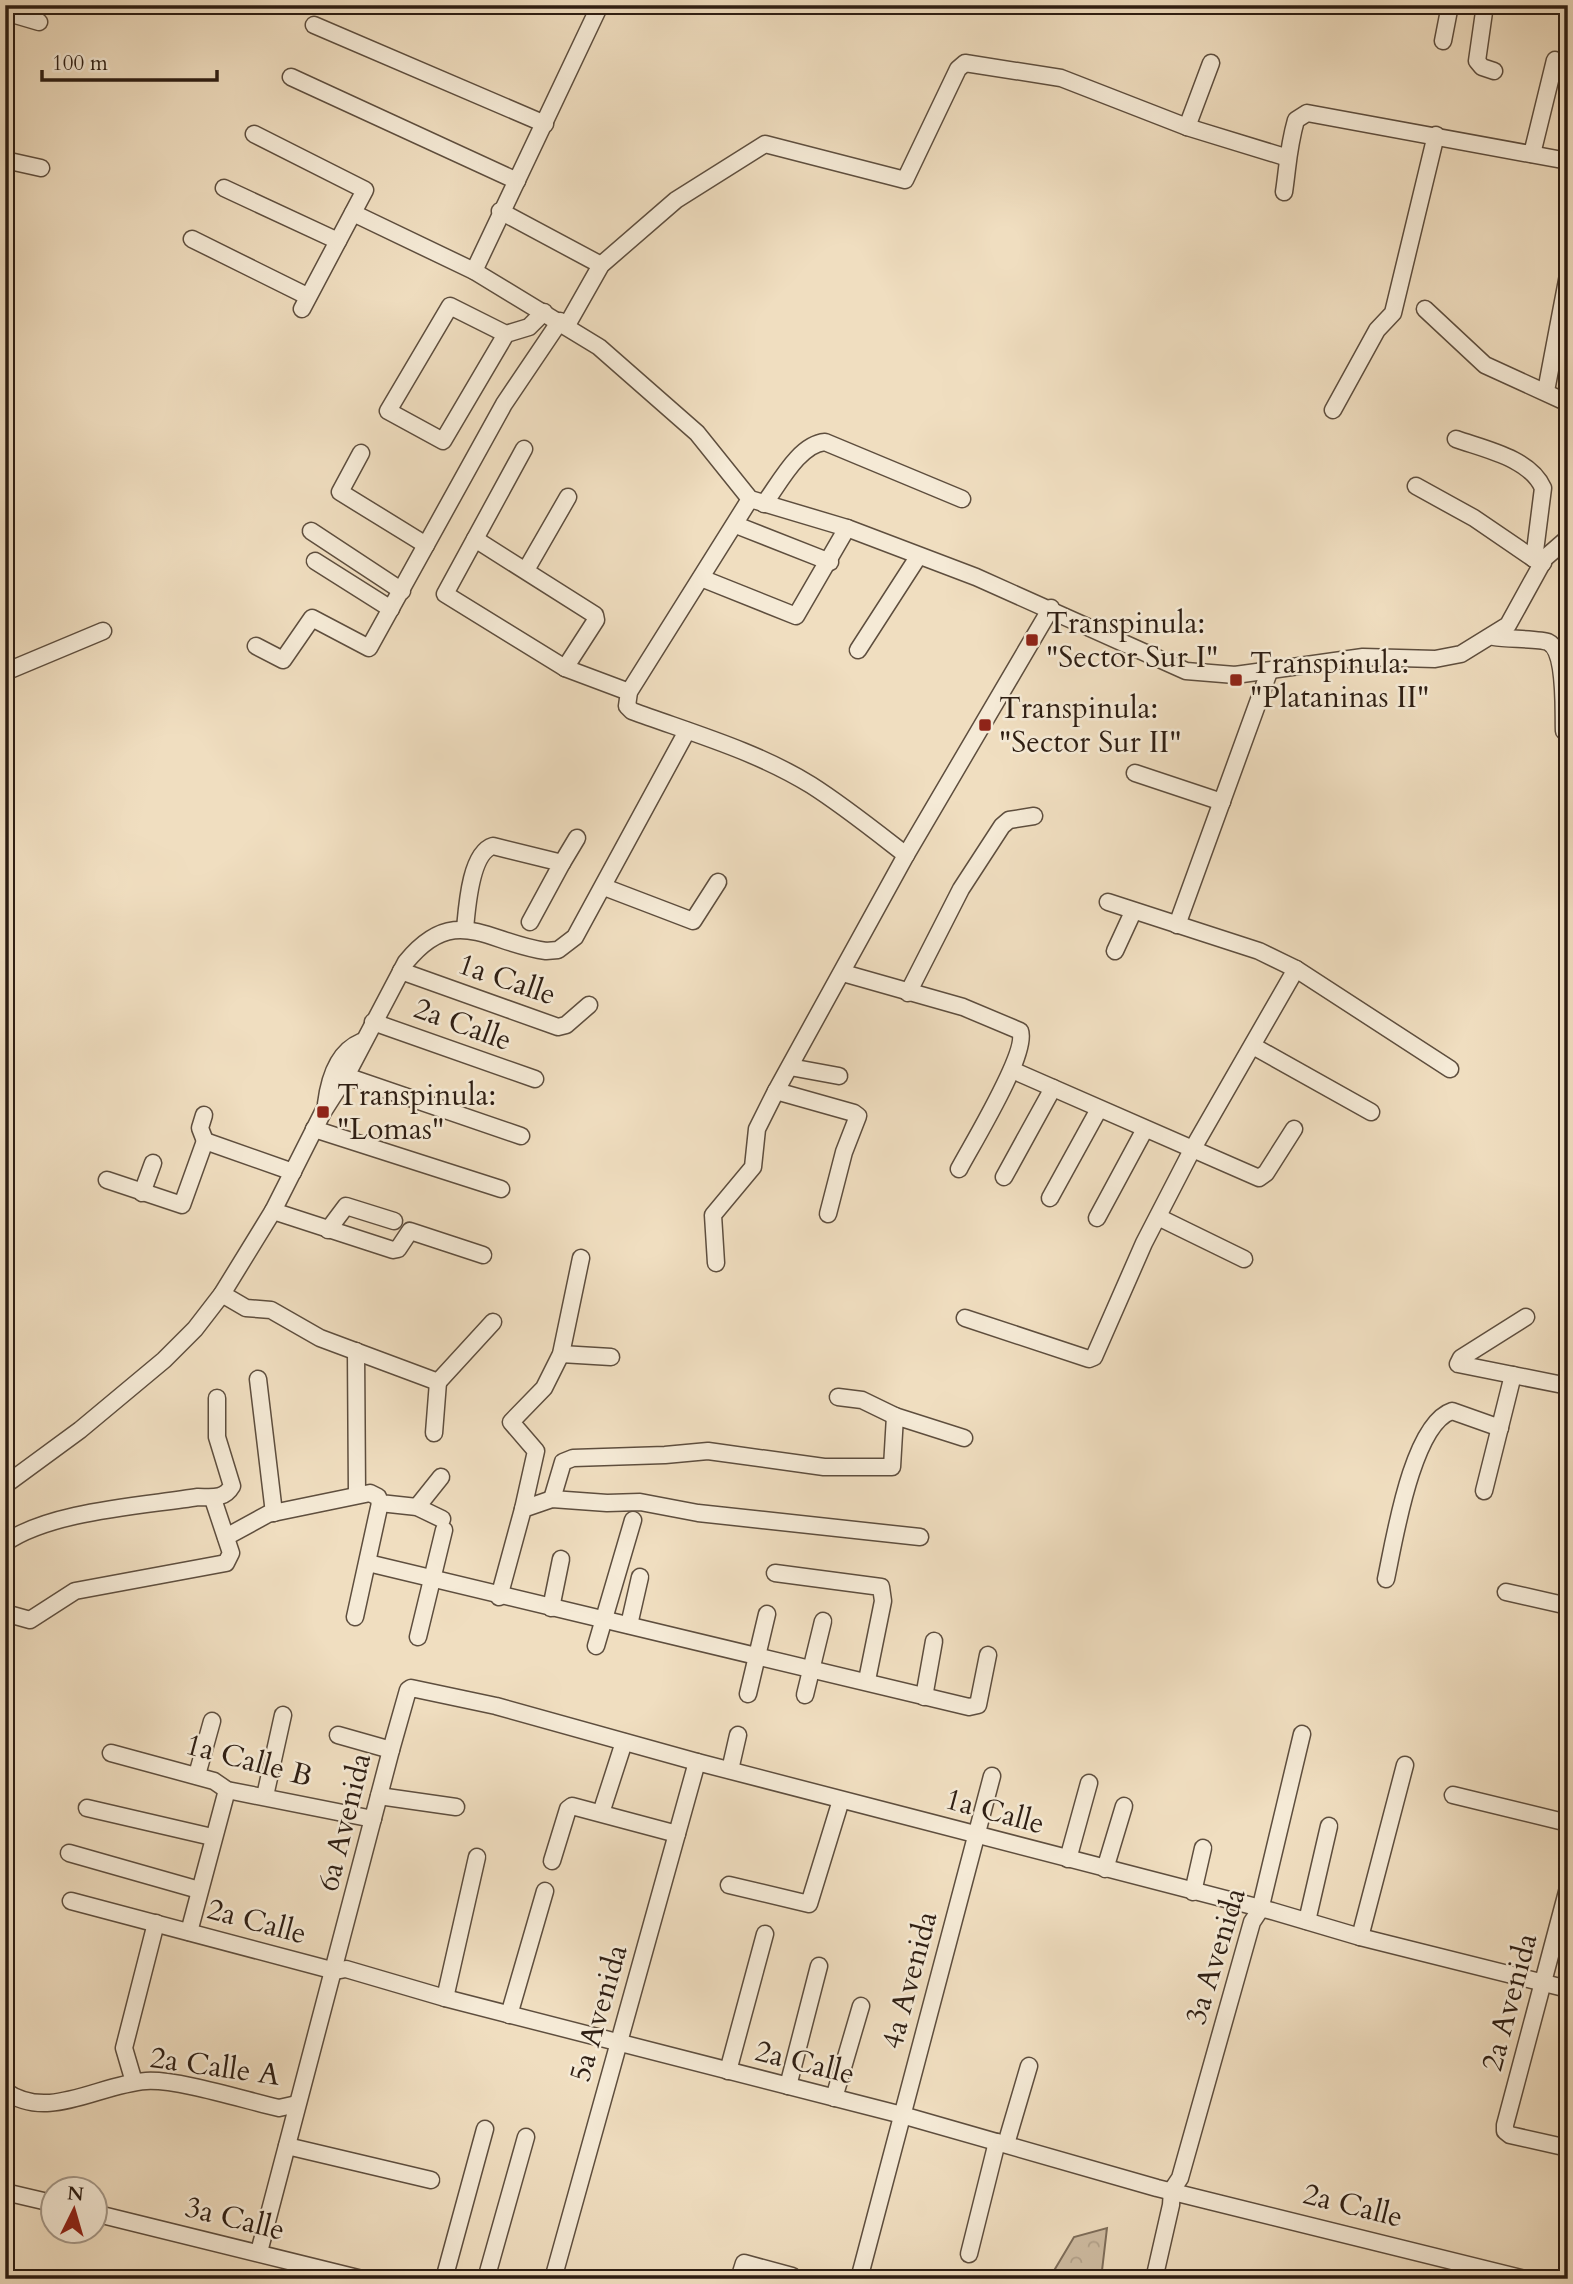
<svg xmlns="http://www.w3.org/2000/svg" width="1573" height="2284" viewBox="0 0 1573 2284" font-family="Cardo,serif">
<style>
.forest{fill:url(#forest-crowns);stroke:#7e6e5b;stroke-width:2}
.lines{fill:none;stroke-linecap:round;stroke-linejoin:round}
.minor-casing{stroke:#5e4e3e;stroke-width:19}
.minor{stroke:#f5ead6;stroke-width:16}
.poi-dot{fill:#8f2418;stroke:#f5ead6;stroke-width:2.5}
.labels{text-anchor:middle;stroke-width:5;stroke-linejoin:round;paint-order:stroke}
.poi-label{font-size:30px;fill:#2e1e13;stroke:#f5ead6;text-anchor:start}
.street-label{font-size:30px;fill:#2e1e13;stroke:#f5ead6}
</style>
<defs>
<pattern id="forest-crowns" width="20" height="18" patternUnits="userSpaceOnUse" patternTransform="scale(1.75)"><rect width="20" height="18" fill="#cfbda3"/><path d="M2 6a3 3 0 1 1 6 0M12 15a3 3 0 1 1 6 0" fill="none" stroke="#b2a28b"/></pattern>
</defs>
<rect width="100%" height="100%" fill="#f0dec0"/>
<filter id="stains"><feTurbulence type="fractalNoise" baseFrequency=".00286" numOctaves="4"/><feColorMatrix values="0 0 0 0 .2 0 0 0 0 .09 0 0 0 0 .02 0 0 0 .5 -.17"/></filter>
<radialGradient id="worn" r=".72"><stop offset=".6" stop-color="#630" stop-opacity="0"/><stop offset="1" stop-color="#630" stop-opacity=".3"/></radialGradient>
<!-- forest -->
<polygon class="forest" points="1107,2228 1101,2279 1049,2279 1074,2237"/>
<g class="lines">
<!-- minor casing -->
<g class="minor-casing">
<g id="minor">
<polyline points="1485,5 1477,61 1482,67 1494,71"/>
<polyline points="5,12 39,22"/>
<polyline points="314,25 545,124"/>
<polyline points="1443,41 1450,5"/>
<polyline points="291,77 517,181"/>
<polyline points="1187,127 1211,63"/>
<polyline points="254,134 365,190 302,309"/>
<polyline points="1532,154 1555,60"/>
<polyline points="5,160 41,168"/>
<polyline points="224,188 338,241"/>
<path d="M1284 192C1288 165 1288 148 1296 120L1307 113 1568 161"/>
<polyline points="500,211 601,265"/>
<polyline points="353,213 474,271 599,347 697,433 750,499 847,528 976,577 1186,671 1235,675 1363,657 1435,659 1461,654 1508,625 1545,558 1568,538"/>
<polyline points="192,239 307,296"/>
<polyline points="474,271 600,5"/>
<polyline points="1425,309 1485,365 1568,403"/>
<polyline points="567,325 601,265 676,200 765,144 905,180 958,69 965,63 1061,78 1187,127 1285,157"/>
<polyline points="506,334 450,306 388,411 443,441 506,334 529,327 544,312"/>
<polyline points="1546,391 1568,275"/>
<polyline points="1333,410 1377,330 1393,313 1436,135"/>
<path d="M1456 439C1484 449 1530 458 1543 488L1534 559 1543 563"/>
<polyline points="524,449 445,594 565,668 629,692"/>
<polyline points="361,453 340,492 426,545"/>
<polyline points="1416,486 1474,518 1534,559"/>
<path d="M750 499 629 692 627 706 632 711C692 733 756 751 811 785 844 806 875 831 906 855"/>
<path d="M764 504C779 484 799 444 825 442L962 499"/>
<polyline points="736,525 830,562"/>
<polyline points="311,531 402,591"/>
<polyline points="475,539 595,615 596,620 565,668"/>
<polyline points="315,561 391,609"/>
<polyline points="526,570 568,497"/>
<polyline points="701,578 796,616 847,528"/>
<path d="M1494 637C1506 639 1541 639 1548 642 1567 651 1563 712 1564 731"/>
<polyline points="256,646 283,660 312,618 369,648 504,404 560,321"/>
<polyline points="858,650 918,557"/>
<polyline points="5,672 103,631"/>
<polyline points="1135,773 1222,802"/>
<polyline points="562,863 577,838"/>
<polyline points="604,887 693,921 718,882"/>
<polyline points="1177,925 1269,672"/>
<path d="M465 929C467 908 470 853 493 846L562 863 530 922"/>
<polyline points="1115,951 1133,912"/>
<polyline points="1296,969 1450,1069"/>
<polyline points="401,971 558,1027 566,1025 589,1005"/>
<path d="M843 973 963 1007 1020 1031C1029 1052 971 1146 959 1169"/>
<polyline points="908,993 961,889 1002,826 1009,820 1034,816"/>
<polyline points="373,1022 535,1079"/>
<polyline points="1253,1046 1371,1112"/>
<polyline points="790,1067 839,1076"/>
<polyline points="1012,1070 1259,1178 1266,1173 1294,1129"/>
<polyline points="346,1076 521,1136"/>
<polyline points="776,1091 854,1113 858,1116 844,1152 828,1214"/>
<path d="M326 1104C329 1080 337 1052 361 1042"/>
<polyline points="204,1115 200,1128 205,1141"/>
<polyline points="314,1129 501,1189"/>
<polyline points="1004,1177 1053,1088"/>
<polyline points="107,1180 182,1205 205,1141 293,1172"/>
<polyline points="142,1193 153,1163"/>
<polyline points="1050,1198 1099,1109"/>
<polyline points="273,1211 393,1250 398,1249 410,1231 483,1255"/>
<polyline points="1158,1217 1244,1259"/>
<polyline points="1097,1218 1145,1129"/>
<polyline points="328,1230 346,1206 394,1221"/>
<polyline points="716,1263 713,1215 753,1167 757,1129 776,1091 906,855 1051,608"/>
<polyline points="222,1294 246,1308 271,1310 320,1338 438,1382 493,1322"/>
<polyline points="1526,1317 1461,1358 1458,1364 1568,1386"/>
<polyline points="965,1318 1089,1359 1094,1357 1144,1243 1192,1150 1296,969 1259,951 1108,902"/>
<polyline points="356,1351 357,1494"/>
<polyline points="561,1354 611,1357"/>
<polyline points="258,1379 274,1513"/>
<polyline points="838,1397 862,1400 895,1416"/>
<polyline points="434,1433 438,1382"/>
<path d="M5 1485 80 1430 164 1360 195 1329 222 1294 273 1211 323 1112 346 1076 406 962C455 902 487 943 546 951L558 950 575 937 687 731"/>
<polyline points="1484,1491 1513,1375"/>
<polyline points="552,1499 563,1462 573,1458 665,1455 708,1451 824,1467 892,1467 895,1416 964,1438"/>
<polyline points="417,1507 441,1477"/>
<polyline points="523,1509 536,1451 511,1422 544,1388 561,1354 581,1258"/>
<polyline points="226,1537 268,1514 370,1493 378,1497 380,1503 417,1507 442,1519"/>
<path d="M5 1543C50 1511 142 1506 198 1497 211 1497 224 1500 232 1486L217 1437V1398"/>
<polyline points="368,1563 969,1707 978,1705 988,1655"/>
<polyline points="775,1573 881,1587 883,1601 867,1680"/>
<path d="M1386 1579C1394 1542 1412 1424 1452 1411L1500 1428"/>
<polyline points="1506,1592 1568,1606"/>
<polyline points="499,1597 523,1509 552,1499 607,1503 640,1502 698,1513 920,1537"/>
<polyline points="551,1608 561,1559"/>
<polyline points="5,1613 30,1620 75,1591 226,1563 231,1553 213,1499"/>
<polyline points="355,1617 380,1503"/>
<polyline points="629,1625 640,1577"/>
<polyline points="418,1637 444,1530"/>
<polyline points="596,1646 633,1520"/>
<polyline points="748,1694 767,1614"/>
<polyline points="805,1695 823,1621"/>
<polyline points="924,1697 934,1641"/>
<polyline points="338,1735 391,1750"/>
<polyline points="111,1753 214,1781 227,1790 373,1819"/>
<polyline points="730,1770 738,1735"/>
<polyline points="197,1775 212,1721"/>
<polyline points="1453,1795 1568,1823"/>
<polyline points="265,1796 283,1715"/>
<polyline points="379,1796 456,1807"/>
<polyline points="87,1808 212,1837"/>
<polyline points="601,1813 624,1742"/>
<polyline points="69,1853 199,1890"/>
<polyline points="1068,1859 1089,1783"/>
<polyline points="552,1861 568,1809 572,1806 677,1834"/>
<polyline points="1105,1869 1124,1806"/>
<polyline points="729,1885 809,1904 841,1800"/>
<polyline points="1568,1888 1505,2125 1505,2131 1510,2135 1568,2148"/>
<polyline points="1193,1892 1203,1848"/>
<polyline points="71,1901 335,1971 346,1969 445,1998 902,2115 1157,2188 1525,2279"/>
<polyline points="1307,1921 1329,1826"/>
<polyline points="189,1932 227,1790"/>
<polyline points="1360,1937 1405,1765"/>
<polyline points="445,1998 477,1857"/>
<polyline points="509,2015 545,1891"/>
<polyline points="728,2071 765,1934"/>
<polyline points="134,2082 124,2048 156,1923"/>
<polyline points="788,2086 819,1966"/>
<path d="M5 2091C48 2122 99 2084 146 2081 178 2079 244 2100 279 2108L297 2104"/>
<polyline points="834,2098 861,2006"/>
<polyline points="1006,2144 1029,2066"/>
<polyline points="287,2146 431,2180"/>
<polyline points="1172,2190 1180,2178 1252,1922 1260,1910 1302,1734"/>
<polyline points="5,2192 52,2203"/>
<polyline points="94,2213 362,2279"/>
<polyline points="259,2252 391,1750 408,1690 411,1688 496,1706 697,1762 1272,1911 1360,1937 1568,1989"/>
<polyline points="969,2254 997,2142"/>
<polyline points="1155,2275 1171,2205 1172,2190"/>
<polyline points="444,2279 485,2129"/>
<polyline points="486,2279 526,2137"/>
<polyline points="553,2279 697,1762"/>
<polyline points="739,2279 744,2263 792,2276"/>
<polyline points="859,2279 992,1776"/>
</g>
</g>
<!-- minor -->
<use href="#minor" class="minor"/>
</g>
<!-- markers -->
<g class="poi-dot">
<rect x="1025" y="633" width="14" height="14" rx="3.5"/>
<rect x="1229" y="673" width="14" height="14" rx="3.5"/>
<rect x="978" y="718" width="14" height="14" rx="3.5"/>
<rect x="316" y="1105" width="14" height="14" rx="3.5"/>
</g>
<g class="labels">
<!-- poi labels -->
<g class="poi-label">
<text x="1046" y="633">Transpinula:<tspan x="1046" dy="34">"Sector Sur I"</tspan></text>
<text x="1250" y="673">Transpinula:<tspan x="1250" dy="34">"Plataninas II"</tspan></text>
<text x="999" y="718">Transpinula:<tspan x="999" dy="34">"Sector Sur II"</tspan></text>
<text x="337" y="1105">Transpinula:<tspan x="337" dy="34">"Lomas"</tspan></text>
</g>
<!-- street labels -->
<g class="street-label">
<text transform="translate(507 979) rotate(19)" y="10">1a Calle</text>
<text transform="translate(463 1024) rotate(20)" y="10">2a Calle</text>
<text transform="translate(249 1760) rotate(15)" y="10">1a Calle B</text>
<text transform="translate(995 1811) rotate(15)" y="10">1a Calle</text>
<text transform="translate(344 1822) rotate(-76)" y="10">6a Avenida</text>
<text transform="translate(257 1921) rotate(15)" y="10">2a Calle</text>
<text transform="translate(1215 1956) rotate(-73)" y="10">3a Avenida</text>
<text transform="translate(909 1980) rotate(-75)" y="10">4a Avenida</text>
<text transform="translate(1509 2002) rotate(-75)" y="10">2a Avenida</text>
<text transform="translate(598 2013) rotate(-74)" y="10">5a Avenida</text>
<text transform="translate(805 2062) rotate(14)" y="10">2a Calle</text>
<text transform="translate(215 2066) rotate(8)" y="10">2a Calle A</text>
<text transform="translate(1353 2205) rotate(14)" y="10">2a Calle</text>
<text transform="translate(235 2218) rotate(14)" y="10">3a Calle</text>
</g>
</g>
<!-- margin -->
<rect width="1573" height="2284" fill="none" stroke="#f0dec0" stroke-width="28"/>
<rect x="7" y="7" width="1559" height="2270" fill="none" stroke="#2e1e13" stroke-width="3.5"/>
<rect x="14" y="14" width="1545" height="2256" fill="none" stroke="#2e1e13" stroke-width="2"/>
<!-- north arrow -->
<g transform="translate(74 2210) rotate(5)"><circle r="33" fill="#f5ead6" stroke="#a59888" stroke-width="2"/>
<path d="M0-5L12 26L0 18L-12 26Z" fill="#8f2418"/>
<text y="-10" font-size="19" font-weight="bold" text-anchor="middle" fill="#2e1e13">N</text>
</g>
<!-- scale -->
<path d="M42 70v10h175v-10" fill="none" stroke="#2e1e13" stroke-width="3.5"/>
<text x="52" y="70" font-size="21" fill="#2e1e13" stroke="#f5ead6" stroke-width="5" paint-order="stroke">100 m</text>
<rect width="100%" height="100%" filter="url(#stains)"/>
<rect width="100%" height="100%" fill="url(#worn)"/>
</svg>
